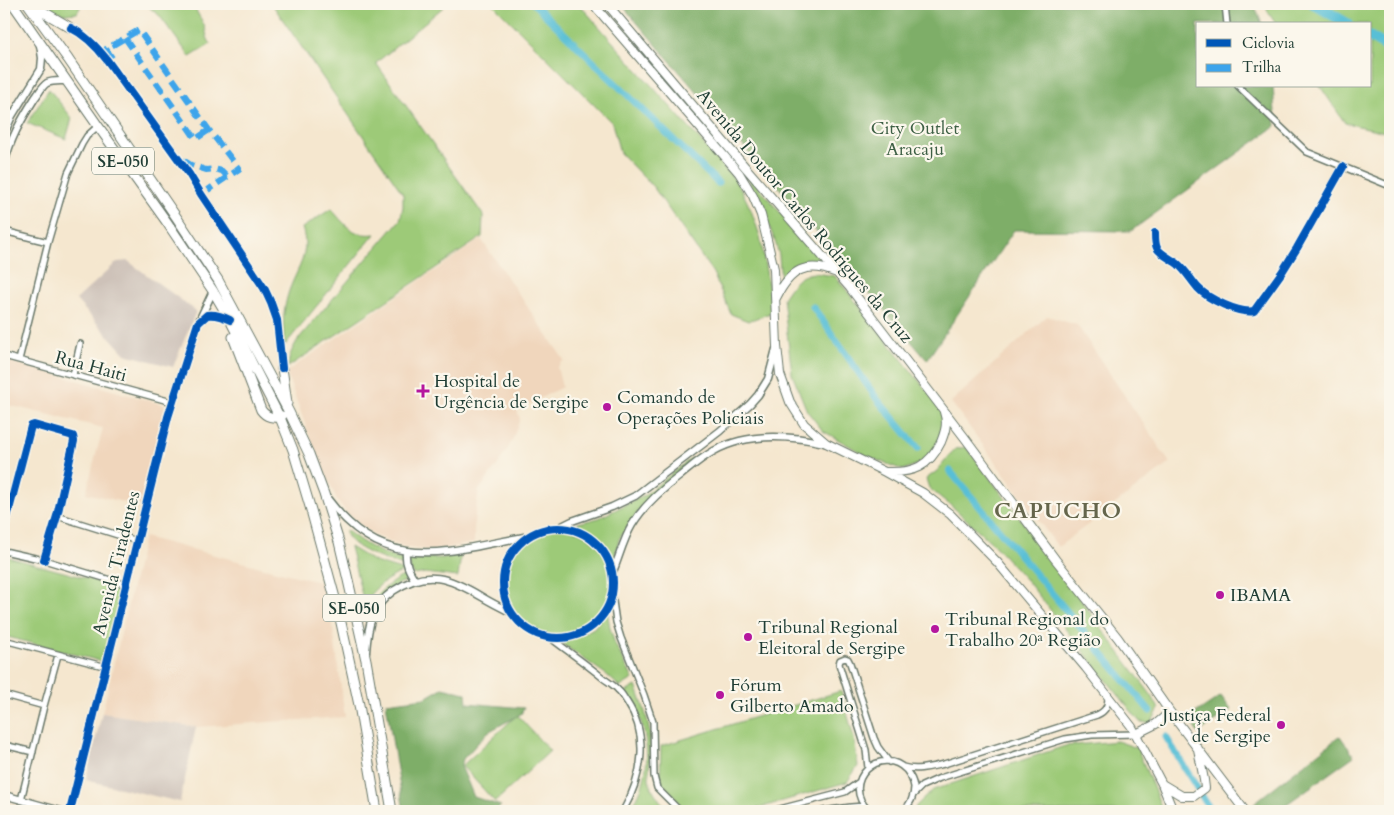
<svg xmlns="http://www.w3.org/2000/svg" width="1394" height="815" viewBox="0 0 1394 815" font-family="Cardo,serif">
<rect width="100%" height="100%" fill="#fbf7ec"/>
<filter id="ink" filterUnits="userSpaceOnUse"><feTurbulence type="fractalNoise" baseFrequency=".02" numOctaves="2"/><feDisplacementMap in="SourceGraphic" scale="10" xChannelSelector="R" yChannelSelector="G"/><feConvolveMatrix kernelMatrix="1 2 1 2 8 2 1 2 1" color-interpolation-filters="sRGB"/></filter>
<filter id="wash" filterUnits="userSpaceOnUse"><feTurbulence type="fractalNoise" baseFrequency=".0096" numOctaves="4" result="noise"/><feDisplacementMap in="SourceGraphic" scale="20" xChannelSelector="R" yChannelSelector="G"/><feGaussianBlur stdDeviation="1.12" result="paint"/><feColorMatrix in="noise" values="0 0 0 0 0 0 0 0 0 0 0 0 0 0 0 0 0 1.4 0 .05"/><feComposite in="paint" operator="in"/></filter>
<g filter="url(#wash)">
<rect width="100%" height="100%" fill="#f5e7cf"/>
<path fill="#f0d6bc" d="M481 239 564 360 557 367 562 387 517 410 520 419 512 441 499 463 479 490 474 521V543L434 550 407 548 377 536 365 528 348 514 337 500 308 432 286 372Z
M1047 316 1077 325 1170 463 1058 547 951 402Z
M4 360 165 405 140 506 86 493 103 428 4 404Z
M144 537 327 584 345 717 196 727 102 713Z"/>
<path fill="#cec2b9" d="M128 261 196 311 173 367 125 354 76 300 117 262Z
M102 713 196 727 180 802 86 780Z"/>
<path fill="#9dca78" stroke="#5e8456" d="M42 4H82L77 13 64 14 43 6Z
M145 4H195C195 12 200 16 203 23 207 30 205 37 211 44L190 57 159 15Z
M272 4H447L376 63 483 215 482 237 288 367C289 354 293 347 300 337L400 220 403 207V194Z
M493 4H579L738 183 751 210 760 236 773 312 748 321 731 314 713 273 654 188 620 153 612 123Z
M1266 4H1390V133L1345 123 1320 86H1370V24H1276L1268 12Z
M49 89 72 118 66 139 27 123Z
M750 177 823 263C800 260 795 264 781 282L779 255 775 241 762 208 750 184Z
M331 209C345 224 352 237 375 234L285 345C282 326 283 309 289 291 297 268 311 254 302 228Z
M814 273 835 276 944 412V438L933 458 903 470 869 457 823 431 807 411 792 374 783 298C792 285 797 275 814 273Z
M966 447 981 466 1152 696 1159 709 1151 723 1140 722 1028 582 992 543 955 509 929 488 926 479 937 471 955 449Z
M691 458 693 460 664 485 640 509 619 539 614 562 599 539 590 533 570 525 599 518 645 495Z
M504 582a54 54 0 1 1 108 0a54 54 0 1 1-108 0Z
M346 530C365 545 379 553 403 560L404 566C390 562 354 550 348 537 346 535 346 532 346 530Z
M350 547 375 562 404 571C388 578 373 588 364 603Z
M461 555 458 577 425 573 415 575 411 571 409 560 410 558H442Z
M4 556 123 588 104 662 4 636Z
M405 575 406 581C388 587 375 601 366 618L365 609C376 595 388 583 405 575Z
M607 610 610 628 615 644 633 679 620 687 607 675 561 643 594 628Z
M636 686C642 702 648 718 650 735 652 750 649 765 649 779 650 789 663 806 670 811H629C632 806 636 800 639 794 651 768 649 730 633 706 631 701 627 697 624 693Z
M841 691 854 738 858 766 847 782 749 811H689L685 810 660 785 661 746Z
M517 715 550 751 495 802 462 766Z
M1117 741 1137 748 1163 811H915L916 806 933 790 1065 746Z"/>
<path fill="#7eae68" stroke="#4e764e" d="M621 4H1254L1262 24H1198V86H1273L1276 126 1131 231 1014 230 927 360Z
M442 688 466 693 467 703 524 708 521 714 488 732 463 759 461 766 474 797 501 806 494 811H404L386 703 425 698Z
M1221 696 1231 710 1198 733 1188 718Z
M1340 736 1354 756 1277 811H1260L1254 803Z"/>
<g fill="none" stroke-linecap="round" stroke-linejoin="round">
<path stroke="#59bfd6" stroke-width="7" d="M534 4 718 183
M813 307 877 399 918 448
M950 471 1150 711
M1166 737 1211 811"/>
<path stroke="#59bfd6" stroke-width="11" d="M1314 4 1348 24
M1370 37 1390 49"/>
</g>
</g>
<g filter="url(#ink)">
<g fill="none" stroke-linecap="round" stroke-linejoin="round">
<defs>
<path id="minor" d="M1225 4 1227 24
M71 28C86 35 97 47 107 60L189 174 201 194 264 288 271 303 277 320 282 368
M1238 86 1307 152 1390 186
M4 112 12 116
M4 231 48 242
M1155 233C1155 238 1155 244 1157 248 1160 254 1173 260 1178 264 1186 271 1191 280 1198 288 1208 299 1239 314 1254 311L1282 272 1297 248 1343 167
M4 356 172 402
M19 360 48 242 68 173 82 144 87 136 98 126
M73 375 80 344
M57 516 137 541
M4 529 31 426 34 425 73 436 74 441 57 516 44 560
M4 551 44 560 127 585
M612 594 616 622 621 638 644 695 653 722 654 776 657 788 680 811
M548 636C566 650 585 663 603 678 608 682 614 685 618 690 622 693 624 698 627 702 650 737 642 777 623 811
M4 640 107 667
M4 695 44 706
M4 745 33 752
M903 767C917 771 930 767 944 764L1097 715C1106 711 1108 706 1108 696
M868 768 866 750 839 664 840 660 845 658 848 659 850 663 874 738 878 747 889 762
M914 794 922 786 940 778 1065 739 1092 735 1136 734
M21 800 44 706 58 655
M772 811 845 792 859 782
M823 811 851 807 864 806
M869 811C838 781 882 744 906 770 910 775 913 780 914 787 914 797 910 805 903 811"/>
<path id="tertiary" d="M4 134 12 116 41 69 42 58 40 45
M4 165C10 139 21 120 35 98 39 93 42 86 47 83 53 80 60 81 67 81
M201 320C209 311 220 315 230 320
M327 498C386 577 447 551 529 536
M558 528 572 521 612 507 635 496 720 431 750 404 758 395 768 379 776 349
M503 583a55 55 0 1 1 110 0a55 55 0 1 1-110 0Z
M406 552C405 563 409 571 415 580
M612 574C619 558 623 540 632 525 644 505 661 490 680 476 691 467 701 458 714 451 748 432 789 435 825 443
M366 652C368 626 371 607 393 591 427 568 450 578 482 597 492 603 502 608 512 613
M4 795 61 811
M70 811 172 402 198 323 213 291"/>
<path id="secondary" d="M593 4 739 173 753 196 761 215 774 269 777 346 780 374 790 402 804 424 826 443 885 472 923 493 950 514 997 562 1086 668 1132 727 1162 784 1173 811
M607 4 746 168 850 288 965 438 1055 559 1118 638 1170 712 1245 811
M776 298C790 270 806 260 837 273
M887 472C913 473 929 467 941 442 945 432 948 423 944 412
M1136 734 1156 724 1170 712
M1162 784 1182 796H1194L1205 788 1204 780 1198 749"/>
<path id="primary" d="M13 4 98 126 166 221 213 291 230 320 281 420 293 450 311 510 338 609 359 705 377 811
M28 4 68 59 177 218 218 280 289 412 309 454 324 494 339 542 348 580 366 660 392 811
M30 4 71 28
M233 337 261 410C266 417 274 419 282 416
M282 368 287 403"/>
</defs>
<use href="#minor" stroke="#6a786a" stroke-width="8"/>
<use href="#tertiary" stroke="#6a786a" stroke-width="9"/>
<use href="#secondary" stroke="#6a786a" stroke-width="10"/>
<use href="#primary" stroke="#6a786a" stroke-width="11"/>
<use href="#minor" stroke="#fff" stroke-width="5"/>
<use href="#tertiary" stroke="#fff" stroke-width="6"/>
<use href="#secondary" stroke="#fff" stroke-width="8"/>
<use href="#primary" stroke="#fff" stroke-width="9"/>
<path stroke="#3da4eb" stroke-width="6" stroke-dasharray="12 6" stroke-linecap="butt" d="M125 38 196 139 209 130
M112 58 106 49 139 30 209 130 239 169 208 190
M183 160 191 165 206 170 214 169 222 171 228 177"/>
<defs>
<path id="cycleway" d="M71 28C86 35 97 47 107 60L189 174 201 194 264 288 271 303 277 320 282 368
M1155 233C1155 238 1155 244 1157 248 1160 254 1173 260 1178 264 1186 271 1191 280 1198 288 1208 299 1239 314 1254 311L1282 272 1297 248 1343 167
M503 583a55 55 0 1 1 110 0a55 55 0 1 1-110 0Z
M4 529 31 426 34 425 73 436 74 441 57 516 44 560
M70 811 168 417 198 323 207 315C216 314 222 316 230 320"/>
</defs>
<use href="#cycleway" stroke="#fbf7ec" stroke-width="11"/>
<use href="#cycleway" stroke="#0057b8" stroke-width="8"/>
</g>
</g>
<g fill="#b5179e" stroke="#fbf7ec" stroke-width="2">
<path d="M420.5 383.5h5v5h5v5h-5v5h-5v-5h-5v-5h5z"/>
<circle cx="607" cy="407" r="5"/>
<circle cx="1220" cy="595" r="5"/>
<circle cx="935" cy="629" r="5"/>
<circle cx="748" cy="637" r="5"/>
<circle cx="720" cy="695" r="5"/>
<circle cx="1281" cy="725" r="5"/>
</g>
<g text-anchor="middle" stroke-width="4.5" stroke-linejoin="round" paint-order="stroke">
<g fill="#fbf7ec" stroke="#61756b" stroke-width="1">
<rect x="92" y="147.5" width="62" height="27" rx="4"/>
<rect x="323" y="594.5" width="62" height="27" rx="4"/>
</g>
<g font-size="16" font-weight="bold" fill="#1f3d34">
<text x="123" y="167">SE-050</text>
<text x="354" y="614">SE-050</text>
</g>
<g font-size="18" fill="#3e6045" stroke="#fbf7ec">
<text x="915" y="134">City Outlet<tspan x="915" dy="21">Aracaju</tspan></text>
</g>
<g font-size="18" fill="#1f3d34" stroke="#fbf7ec">
<text transform="translate(805 216) rotate(50)" y="6">Avenida Doutor Carlos Rodrigues da Cruz</text>
<text transform="translate(91 366) rotate(15)" y="6">Rua Haiti</text>
<text transform="translate(116 563) rotate(-76)" y="6">Avenida Tiradentes</text>
</g>
<g font-size="18" fill="#1f3d34" stroke="#fbf7ec" text-anchor="start">
<text x="434" y="387">Hospital de<tspan x="434" dy="21">Urgência de Sergipe</tspan></text>
<text x="617" y="403">Comando de<tspan x="617" dy="21">Operações Policiais</tspan></text>
<text x="1230" y="601">IBAMA</text>
<text x="945" y="625">Tribunal Regional do<tspan x="945" dy="21">Trabalho 20ª Região</tspan></text>
<text x="758" y="633">Tribunal Regional<tspan x="758" dy="21">Eleitoral de Sergipe</tspan></text>
<text x="730" y="691">Fórum<tspan x="730" dy="21">Gilberto Amado</tspan></text>
<text x="1271" y="721" text-anchor="end">Justiça Federal<tspan x="1271" dy="21">de Sergipe</tspan></text>
</g>
<g font-size="22" font-weight="bold" letter-spacing="1" fill="#65664c" stroke="#fbf7ec">
<text x="1058" y="518">CAPUCHO</text>
</g>
</g>
<rect width="1394" height="815" fill="none" stroke="#fbf7ec" stroke-width="20"/>
<rect x="1196" y="22" width="175" height="65" fill="#fbf7ec" stroke="#a3ada2"/>
<rect x="1206" y="39" width="25" height="8" fill="#0057b8" stroke="#a3ada2"/>
<text x="1242" y="48" font-size="15" fill="#1f3d34">Ciclovia</text>
<rect x="1206" y="64" width="25" height="8" fill="#3da4eb" stroke="#a3ada2"/>
<text x="1242" y="72" font-size="15" fill="#1f3d34">Trilha</text>
</svg>
